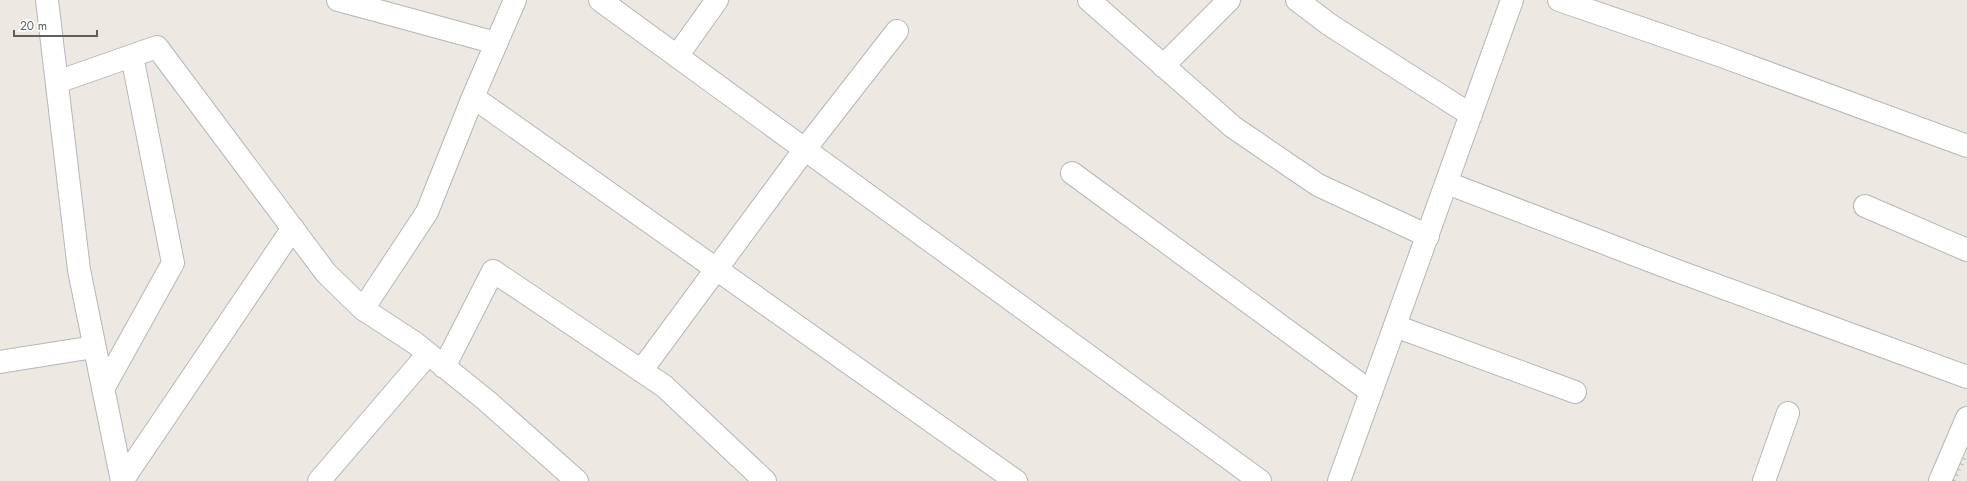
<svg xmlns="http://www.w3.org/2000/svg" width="1967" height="481" viewBox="0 0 1967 481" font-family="Jost,sans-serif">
<rect width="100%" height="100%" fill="#ede9e2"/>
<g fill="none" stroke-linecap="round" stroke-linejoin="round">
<defs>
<path id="minor" d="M47 0 79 270 122 481
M338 0 496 43
M600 0 1260 481
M1089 0 1233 127 1318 185 1428 236
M1297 0 1330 25 1471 115
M1559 0 1719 55 1967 146
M677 56 717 0
M1163 66 1229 0
M57 82 157 47 326 273 363 309 415 343 487 401 577 481
M473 97 1016 481
M1072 173 1371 392
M1447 183 1680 272 1967 377
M1865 206 1967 250
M363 309 427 212 473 97 515 0
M1395 326 1575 392
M0 362 94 347
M444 367 493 271 664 386 765 481
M641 371 805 149 897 31
M103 389 173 263 132 56
M122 481 293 228
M319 481 428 354
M1764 481 1788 413
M1940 481 1967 418"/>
<path id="tertiary" d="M1339 481 1512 0"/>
</defs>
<use href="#minor" stroke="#b3b7ba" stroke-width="24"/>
<use href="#tertiary" stroke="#b3b7ba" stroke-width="24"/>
<use href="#minor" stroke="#fff" stroke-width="22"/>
<use href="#tertiary" stroke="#fff" stroke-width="22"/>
<path stroke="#b1b2b3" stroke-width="3" stroke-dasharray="1 5" stroke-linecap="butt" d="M1954 481 1967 454"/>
</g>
<path d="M14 30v6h83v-6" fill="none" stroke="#5b6063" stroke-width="2"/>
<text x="20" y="30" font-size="12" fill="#5b6063" stroke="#ffffff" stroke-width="3" paint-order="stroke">20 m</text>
</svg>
